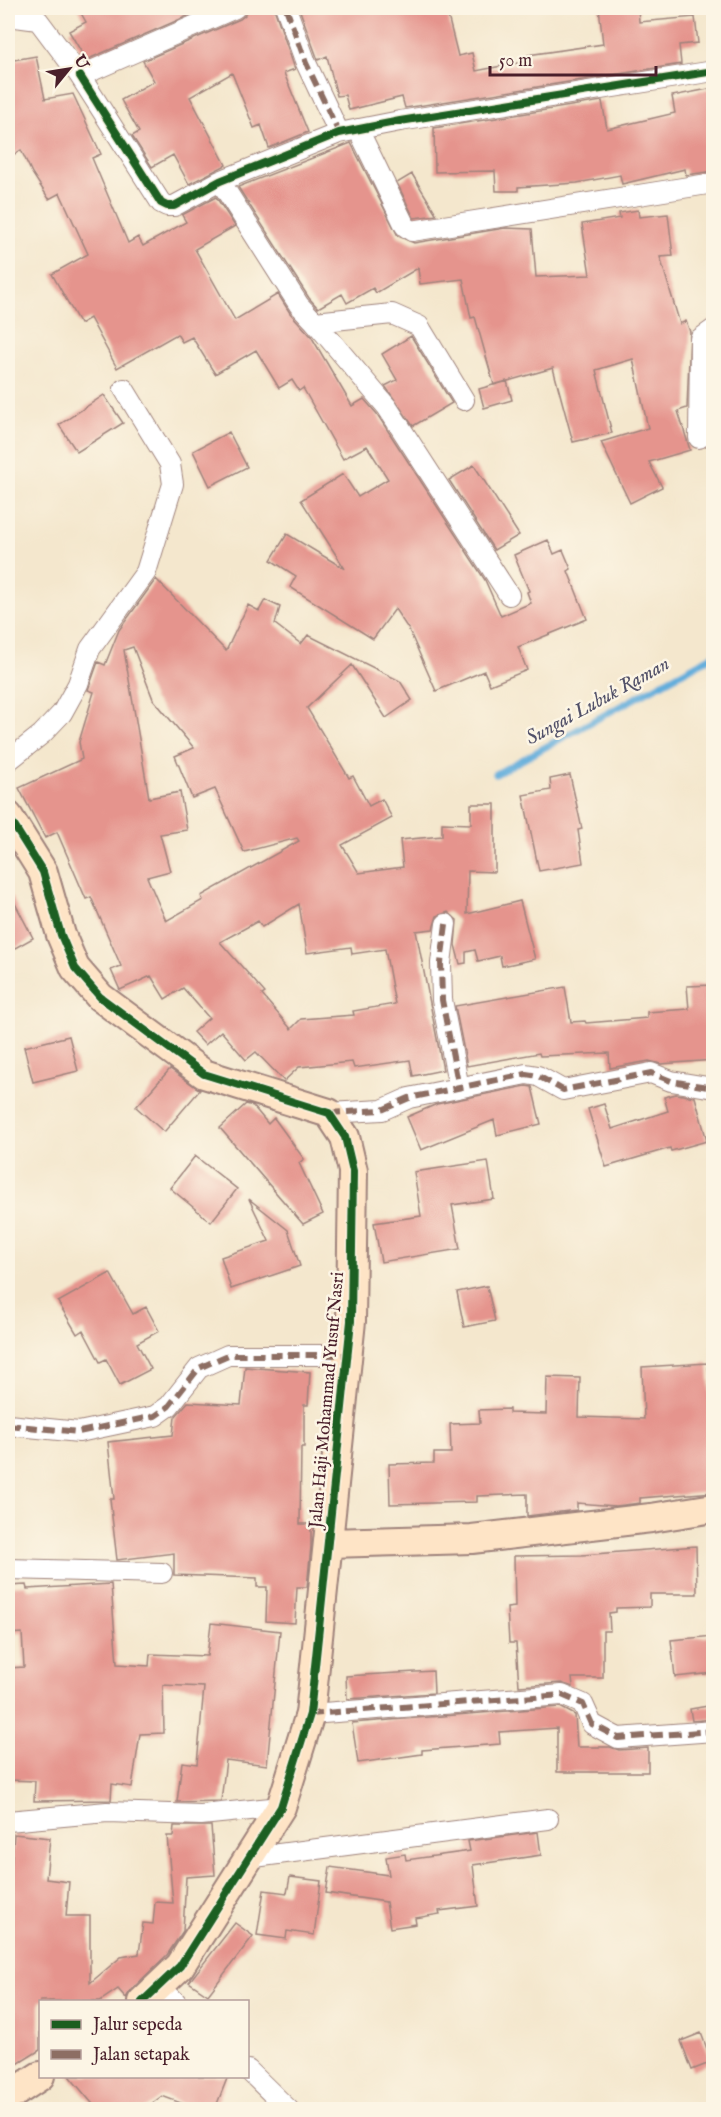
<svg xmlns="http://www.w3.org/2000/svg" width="721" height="2117" viewBox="0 0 721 2117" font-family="'IM FELL English',serif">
<rect width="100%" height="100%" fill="#fcf5e5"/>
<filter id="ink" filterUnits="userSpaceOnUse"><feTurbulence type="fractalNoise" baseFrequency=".0167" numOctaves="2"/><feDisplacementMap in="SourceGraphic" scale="12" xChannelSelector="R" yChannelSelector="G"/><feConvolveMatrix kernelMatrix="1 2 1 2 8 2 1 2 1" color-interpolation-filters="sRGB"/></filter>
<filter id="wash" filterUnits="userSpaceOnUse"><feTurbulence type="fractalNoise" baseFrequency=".008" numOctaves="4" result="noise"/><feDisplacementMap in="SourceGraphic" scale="24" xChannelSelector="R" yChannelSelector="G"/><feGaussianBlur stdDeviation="1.35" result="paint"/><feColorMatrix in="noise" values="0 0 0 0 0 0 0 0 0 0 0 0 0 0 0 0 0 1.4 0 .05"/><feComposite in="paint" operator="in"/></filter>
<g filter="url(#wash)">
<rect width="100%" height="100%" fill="#f4e7cd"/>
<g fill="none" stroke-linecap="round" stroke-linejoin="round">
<path stroke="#62addb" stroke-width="7" d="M496 774 714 655"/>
</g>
<g id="blocks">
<path fill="#e5948d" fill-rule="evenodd" d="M78 8H206L86 60 69 31 86 22Z
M247 8H274L295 69 284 73 308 132 269 148 261 125 254 128 232 73 190 97 226 165 189 184 173 155 152 167 132 136 139 132 121 100 154 81 143 61 240 19 245 15Z
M299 8H446L458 56 472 53 476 71 528 61V55L603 44 599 8H638L639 22 695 17 698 43 679 45 681 64 405 108 402 97 349 110 345 95 337 96 327 56 318 60Z
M36 56 45 99 73 94 101 154 92 158 128 243 138 237 143 246 186 222 182 215 216 197 235 226 195 249 235 320 278 294 290 313 311 336 352 406 364 399 377 414 485 580 501 616 531 603 527 592 529 591 514 555 548 540 554 554 563 550 571 569 568 571 587 619 518 647 527 670 490 685 484 671 436 691 409 630 395 609 373 639 290 587 296 576 271 560 287 534 345 569 301 500 343 474 358 497 388 479 367 446 343 459 303 388 299 391 292 380 279 388 256 350 215 374 192 337 182 342 177 334 117 368 90 318 80 324 52 274 88 254 60 193 49 199 32 173 21 150 8 158V61Z
M714 88V171L686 175 685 169 622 184 620 175 577 183 518 187V191H496L495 171 435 172 434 128 602 101 607 129 675 113 672 96Z
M351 143 398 236 414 243 505 228 532 229 536 277 590 275 582 224 620 218 619 213 638 210 639 217 668 214 673 256 660 257 680 324 686 321 690 332 687 408 678 411 690 450 649 462 662 487 630 503 601 442 648 428 633 359 596 370 612 433 573 442 553 368 494 385 475 317 471 318 463 279 420 284 418 268 376 293 373 288 347 303 342 294 318 308 309 298 238 187Z
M412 174 437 215 414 218 397 183Z
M411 336 452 403 413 426 385 386 397 380 382 354Z
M507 381 512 400 484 408 479 389Z
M104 395 123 423 77 452 59 425Z
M229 432 247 467 210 486 193 451Z
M474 465 519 535 494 550 449 480Z
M156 579 226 651 248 605 259 611 265 600 280 607 275 624 301 644 308 635 400 681 412 700 386 718 352 665 307 708 349 778 353 776 369 806 382 799 392 818 342 845 359 873 403 867 400 840 442 836V823L471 824V804H495V872L468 871 467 914 520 901 535 959 502 966 500 956 478 961 475 950 466 952V963L460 964 455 945 457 920 448 912 437 916 433 929 416 931 443 1070 413 1076 410 1060 354 1068 352 1062 299 1067 284 1081 256 1052 246 1060 221 1031 205 1045 193 1032 209 1018 183 988 165 999 151 976 120 990 111 970 121 966 91 897 86 899 57 832 45 838 19 788 82 759 79 742 94 692 88 690 98 662 105 665 119 630ZM133 647 153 699 194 748 175 756 192 798 215 789 244 852 297 838 299 841 201 896 203 900 166 921 147 877 170 871 160 834 187 830 180 792 149 798 124 650ZM299 904 307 953 351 947 352 954 385 949 395 1004 353 1011 354 1015 301 1019 291 1029 262 995 265 993 220 942 258 921 262 927Z
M570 775 582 829 578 830 583 863 539 871 523 795 551 790 550 779Z
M8 890 33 938 8 952Z
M714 985V1060L661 1064 649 1061 610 1068 609 1053 540 1056 539 1053 467 1066 455 1006 565 987 571 1022 585 1021 586 1023 647 1018V1012L689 1009 687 986Z
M69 1036 78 1071 33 1082 24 1047Z
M170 1069 200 1090 164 1132 136 1107Z
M526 1086 532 1087 541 1124 497 1135 494 1120 421 1150 407 1117 437 1104Z
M676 1094 695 1097 707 1141 671 1151 670 1148 606 1167 588 1109 604 1104 612 1129 668 1111 664 1097Z
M246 1104 253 1106 268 1124 274 1118 304 1159 299 1163 323 1214 303 1224 220 1128Z
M195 1156 237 1189 211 1222 170 1188Z
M488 1161 494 1199 452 1205 460 1249 381 1262 374 1223 421 1216 414 1172Z
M249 1199 288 1230 300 1266 231 1289 221 1257 269 1241Z
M110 1273 133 1314 146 1307 159 1331 137 1343 151 1369 120 1385 106 1359 100 1362 83 1330 77 1334 58 1302Z
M487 1286 495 1321 464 1327 457 1292Z
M708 1363 710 1393H714V1492L640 1498V1503L616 1506 577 1503V1510L527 1516V1494L477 1496V1502L390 1504 389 1464 434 1463V1453H451L450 1424 480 1423 479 1410 509 1409V1413L546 1414 547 1377 580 1378 579 1417 644 1419 642 1367Z
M245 1367 310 1372 308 1405H304V1447H301L300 1524H311V1546L307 1587H297L295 1623 266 1621 267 1587H257V1578L174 1575V1553L117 1560 110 1499H114L108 1442 173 1435 175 1417 188 1402 241 1405Z
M696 1546 697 1594H650V1607L616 1608V1612L609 1613 610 1631H603V1678H572L573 1687 561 1683 519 1686 516 1643H509L507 1608 515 1607 514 1556 582 1555Z
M111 1584 117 1664 149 1666 150 1654 207 1656 211 1623 280 1631 267 1765 226 1760 221 1801 177 1802 182 1762 197 1764 204 1687 163 1685 164 1733 140 1734 132 1787 112 1784 111 1800 34 1801 35 1781 8 1780V1668L24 1667 22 1633 8 1634V1586L26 1585 27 1589Z
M714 1636V1673L675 1677 671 1640Z
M433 1671 434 1693 347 1699 346 1676Z
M714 1705V1719L692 1721 690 1709Z
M560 1707 575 1715 577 1747H610L619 1750 648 1748V1772H557V1728L499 1732 500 1744 422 1750V1754L358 1763 352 1723Z
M174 1826H211L215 1875 186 1877 183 1931 167 1955 131 1990 126 1998 118 1989 100 2001H40V2050L8 2070V1903L14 1834 50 1838 46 1879 69 1882 66 1916H90V1983L121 1957 139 1954 143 1923 153 1924 155 1902 173 1903 167 1836H173Z
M538 1832 541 1855 473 1865 478 1906 439 1911 440 1914 415 1918 416 1924 390 1928 386 1902 326 1893 330 1867 389 1875 386 1857 405 1854 406 1860 470 1851 468 1841Z
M290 1877 321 1881 314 1935 287 1931 286 1939 257 1935 264 1890 287 1893Z
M235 1923 253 1936 208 1995 189 1982Z
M701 2033 712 2062 692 2070 681 2041Z
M69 2076H228L215 2109H197L162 2096 144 2109H97Z"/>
</g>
</g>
<g filter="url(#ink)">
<use href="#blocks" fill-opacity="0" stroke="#9f837c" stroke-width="1.5"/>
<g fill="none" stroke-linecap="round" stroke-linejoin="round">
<defs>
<path id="street" d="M286 8 306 63 339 133
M8 16 38 20 80 76 235 8
M80 76 161 203 167 206H174L220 181 339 133 400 121 714 71
M358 129 405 226 412 231 714 183
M220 181 299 305 315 322 392 314 419 326 464 400
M315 322 387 407 509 595
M699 438 700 339 714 329
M8 761 42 734 62 713 78 684 90 649 146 572 173 484 170 464 124 389
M446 924 441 963 442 1000 459 1088
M329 1113 382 1110 409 1098 526 1074 538 1076 563 1090 651 1073 671 1081 714 1088
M8 1425 79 1432 155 1416 169 1406 199 1368 228 1355H348
M8 1569 162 1573
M310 1714 562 1695 583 1704 592 1724 618 1738 714 1731
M8 1821 107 1812 201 1815 281 1807
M247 1858 548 1819
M160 1987 176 2002
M248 2070 289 2110"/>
<path id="secondary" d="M8 816 43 872 61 935 75 968 100 997 204 1074 329 1113 345 1137 353 1171 351 1321 310 1714 281 1807 180 1966 142 2002
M329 1543 472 1539 651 1518 714 1508
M8 2097 40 2076"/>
</defs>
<use href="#street" stroke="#9f837c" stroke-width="22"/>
<use href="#secondary" stroke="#9f837c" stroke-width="32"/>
<use href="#street" stroke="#fff" stroke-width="20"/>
<use href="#secondary" stroke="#fee4c6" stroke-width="28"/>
<path stroke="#8d6e63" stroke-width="6" stroke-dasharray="12 6" stroke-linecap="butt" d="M286 8 306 63 339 133
M446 924 441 963 442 1000 459 1088
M329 1113 382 1110 409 1098 526 1074 538 1076 563 1090 651 1073 671 1081 714 1088
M8 1425 79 1432 155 1416 169 1406 199 1368 228 1355H348
M310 1714 562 1695 583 1704 592 1724 618 1738 714 1731"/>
<defs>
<path id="cycleway" d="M80 76 161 203 167 206H174L220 181 339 133 400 121 714 71
M8 816 43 872 61 935 75 968 100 997 204 1074 329 1113 345 1137 353 1171 351 1321 310 1714 281 1807 180 1966 142 2002"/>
</defs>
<use href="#cycleway" stroke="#fcf5e5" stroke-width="11"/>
<use href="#cycleway" stroke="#1b5e20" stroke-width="8"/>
</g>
</g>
<g text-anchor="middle" stroke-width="5" stroke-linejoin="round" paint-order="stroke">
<g font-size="18" fill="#4a1f2b" stroke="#fcf5e5">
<text transform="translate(326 1400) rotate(-85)" y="6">Jalan Haji Mohammad Yusuf Nasri</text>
</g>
<g font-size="20" font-style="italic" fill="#525169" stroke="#fcf5e5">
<text transform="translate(597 700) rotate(-29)" y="7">Sungai Lubuk Raman</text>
</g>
</g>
<rect width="721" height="2117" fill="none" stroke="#fcf5e5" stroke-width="30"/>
<rect x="39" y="2000" width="210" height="78" fill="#fcf5e5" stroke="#b59f9b" stroke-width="1.5"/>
<rect x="51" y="2020" width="30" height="9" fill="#1b5e20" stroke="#b59f9b" stroke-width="1.5"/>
<text x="93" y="2030" font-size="18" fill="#4a1f2b">Jalur sepeda</text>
<rect x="51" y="2050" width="30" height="9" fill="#8d6e63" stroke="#b59f9b" stroke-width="1.5"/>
<text x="93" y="2060" font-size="18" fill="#4a1f2b">Jalan setapak</text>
<g transform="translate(69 69) rotate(60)" stroke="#fcf5e5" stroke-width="4.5" paint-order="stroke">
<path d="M0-4.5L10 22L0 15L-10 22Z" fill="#4a1f2b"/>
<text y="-9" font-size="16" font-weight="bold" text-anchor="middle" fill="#4a1f2b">U</text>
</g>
<path d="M490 66v9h166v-9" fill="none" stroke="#4a1f2b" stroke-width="3"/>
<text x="499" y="66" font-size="18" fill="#4a1f2b" stroke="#fcf5e5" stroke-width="4.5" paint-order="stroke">50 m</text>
</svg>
